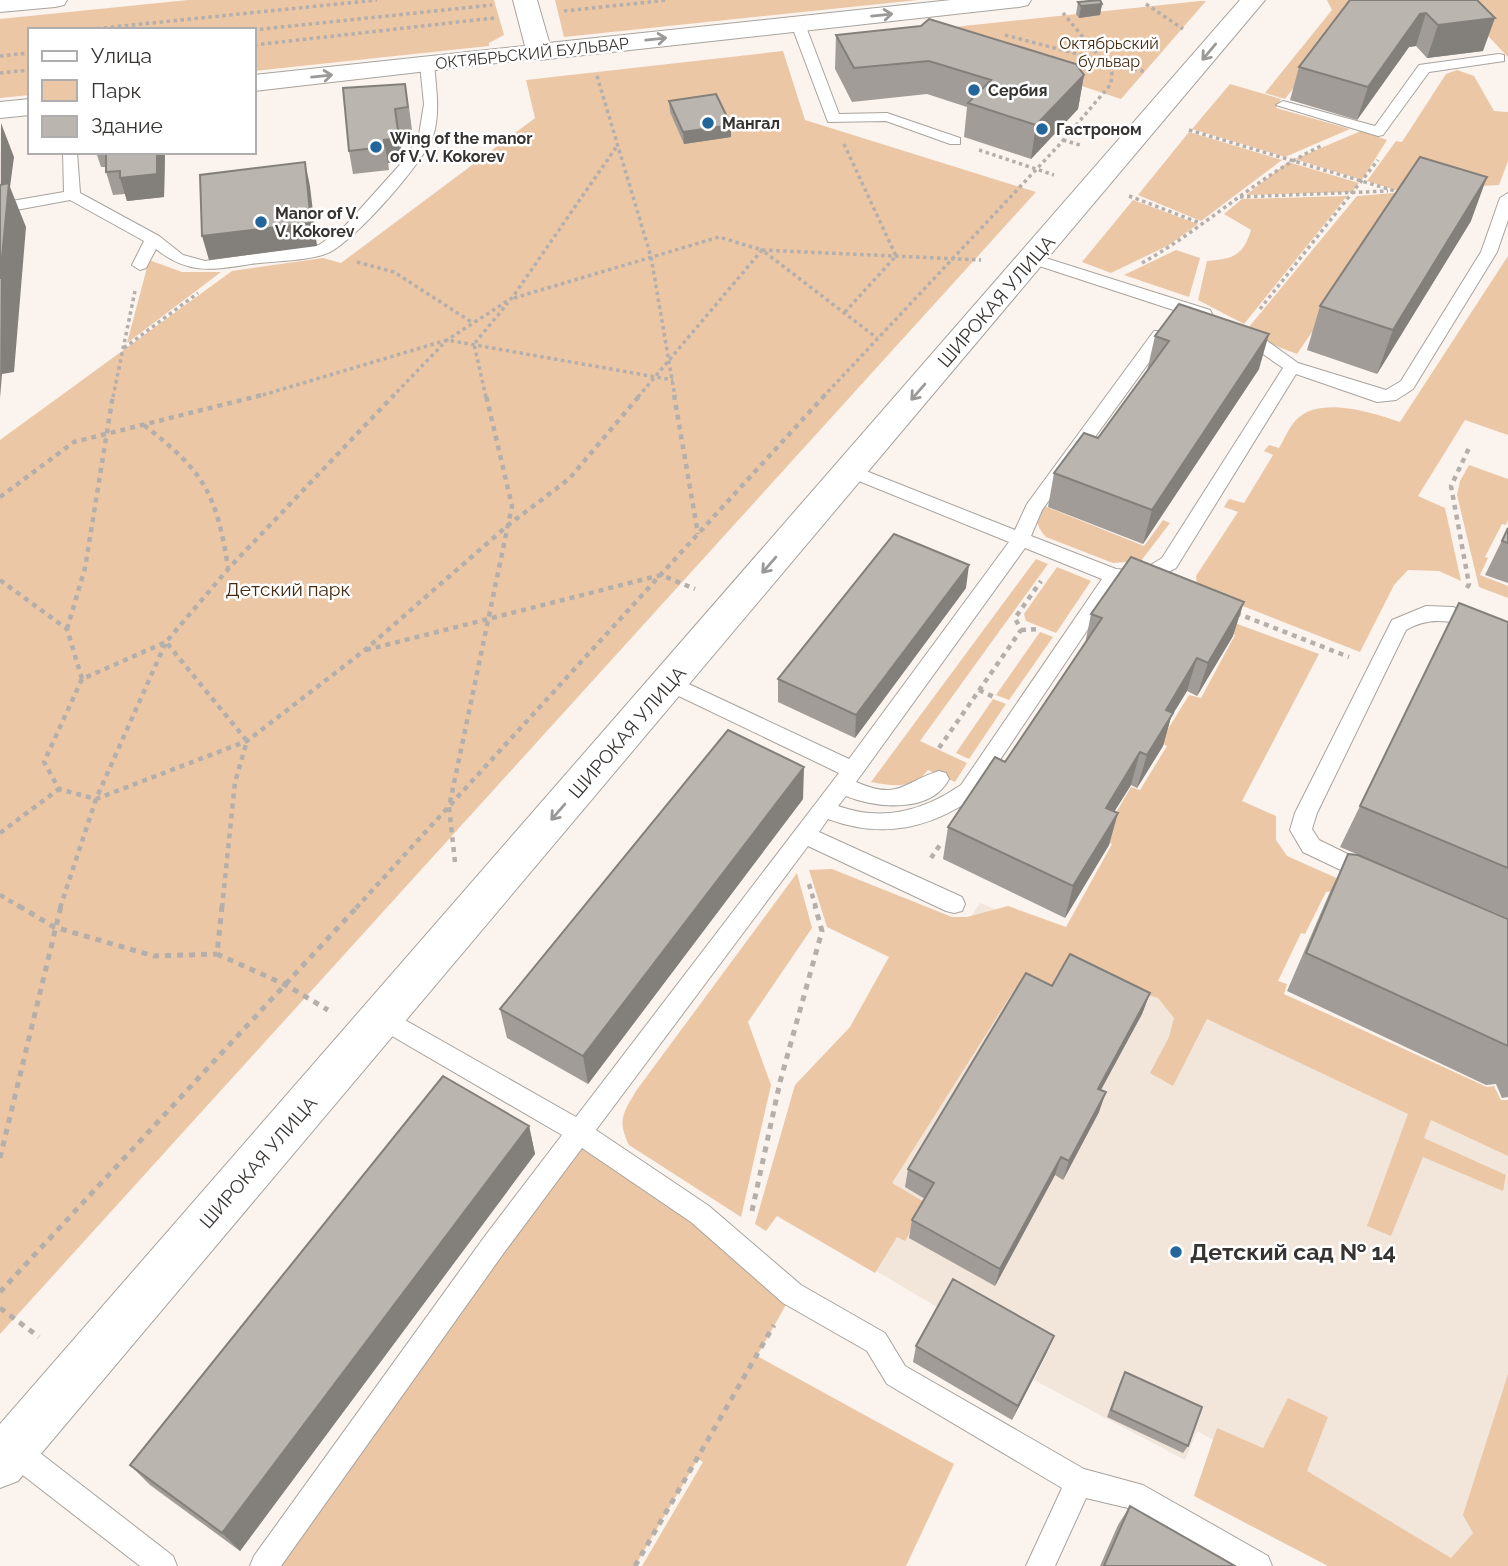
<svg xmlns="http://www.w3.org/2000/svg" width="1508" height="1566" viewBox="0 0 1508 1566" font-family="Raleway,sans-serif">
<rect width="100%" height="100%" fill="#faf3ee"/>
<path fill="#f2e6db" d="M980 903 1123 961 1508 1130V1566H1444L1197 1431 1185 1460 1034 1380 1049 1349 951 1294 940 1309 774 1210Z"/>
<path fill="#ebc7a6" d="M188 0H494L504 35 489 43V46L254 71V30H30V95L0 98V19Z
M555 0H918L564 37Z
M1327 0H1432L1350 14 1285 99 1265 93 1332 10Z
M1454 0H1508V57Z
M1200 1H1206L1121 99 916 31Z
M783 51 805 120 1036 192 0 1334V440L232 271 323 258 341 263 535 118 526 80Z
M1457 70 1474 76 1494 111 1508 112V161L1499 185 1395 190 1367 181 1396 141 1402 142 1446 74Z
M1230 84 1281 99 1276 108 1350 129 1285 157 1192 129Z
M1361 131 1387 140 1362 180 1295 159Z
M1189 132 1282 160 1201 221 1138 195Z
M1288 162 1359 183 1352 192 1246 195Z
M1394 193 1476 218 1404 198 1297 354 1268 343 1249 327 1357 196Z
M1347 196 1244 324 1198 300 1207 261C1233 259 1243 256 1251 230L1224 214 1242 199Z
M1133 200 1198 224 1169 245 1111 273 1082 262Z
M1176 250 1200 258 1189 297 1124 275Z
M1508 256V435L1465 420 1418 496 1445 508 1461 581 1439 571 1408 570 1394 585 1360 652 1197 588 1196 576 1238 512 1224 507 1229 499 1244 503 1273 455 1264 451 1269 445 1279 448C1284 440 1289 427 1296 420 1320 395 1373 413 1400 422Z
M149 260 182 272H221L127 343Z
M1469 465 1508 479V520L1506 525 1502 524 1485 557 1488 558 1480 575 1508 586V598L1479 587 1457 495 1460 481Z
M1042 505 1144 546 1163 520 1170 523 1141 561 1113 563 1046 537C1035 525 1036 519 1042 505Z
M1036 559 1048 564 920 741 967 763 955 782 928 770C913 790 893 786 871 782Z
M1057 567 1091 581 1056 633 1026 621 1024 614Z
M1137 587 1319 654 1242 801 1276 816V840L1287 856 1478 941 1333 891 1326 892 1305 934 1301 933 1278 981 1287 984 1284 994 1487 1087 1494 1086 1501 1100H1508V1156L1431 1120 1424 1138 1506 1175 1503 1191 1423 1157 1391 1236 1367 1226 1408 1114 1207 1019 1173 1086 1150 1073 1169 1037 1174 1018 1158 998 1062 969 1043 999 1016 987 892 1183 926 1203 905 1241 897 1237 875 1273 777 1216 766 1231 755 1224 795 1085 850 1027 889 957 827 927 809 870 832 869 952 917H967L1008 906 1066 927 1112 844 1100 840 1131 787 1140 790 1167 746 1160 742 1189 695 1201 698 1235 635Z
M1040 632 1053 637 1009 700 996 695Z
M993 699 1006 704 969 759 956 753Z
M797 873 812 928 748 1022 771 1085 741 1217 629 1145C617 1121 623 1113 636 1091Z
M579 1132 792 1294 757 1356 954 1464 906 1566H642L703 1462 698 1459 635 1566H264Z
M1508 1374V1566H1328L1194 1496 1217 1428 1263 1448 1288 1398 1328 1417 1307 1471 1451 1558 1473 1533 1463 1515Z"/>
<g fill="none" stroke-linecap="round" stroke-linejoin="round">
<defs>
<path id="lane" d="M798 20 805 24 839 114 887 113 960 138V144H950L886 121 828 122 791 24Z
M1499 54 1504 55V61L1429 72 1383 135 1378 136 1276 105 1283 101 1375 126 1419 65Z
M427 60 434 64C436 87 440 110 434 133 427 160 355 240 330 252 312 261 272 261 251 264 212 270 188 275 156 249L146 268 140 270 132 265 144 241 70 200 0 213V203L64 192 63 152H77L80 193 159 236 183 255 205 261 319 245 344 227 405 159 419 135 424 104 420 64Z
M1508 193V220L1497 252 1413 389 1396 400 1377 402 1296 374 1176 568 1144 585 1119 583 975 797C929 829 882 839 828 819L819 832 962 897 965 904 962 911 954 913 946 911 808 846 596 1130 709 1206 801 1285 885 1333 905 1366 1084 1469 1143 1485 1268 1556 1272 1566H1230L1128 1508 1086 1498 1055 1566H1026L1062 1488 887 1384 867 1351 783 1303 691 1222 582 1148 503 1254 281 1566H250L254 1556 485 1236 562 1135 373 1025 369 1018 373 1011 381 1008 389 1011 576 1117 839 773 662 688 659 683 662 678H676L849 759 1009 542 844 475 841 471 844 467H856L1015 530 1027 504 1154 331H1166V339L1042 510 1031 536 1116 569 1141 571 1162 558 1283 368 1237 336V328H1249L1298 363 1386 390 1401 381 1481 252 1500 198ZM1025 548 1102 579 961 785C923 811 883 822 838 806L846 796C876 808 931 814 949 779L946 773 939 771C903 782 899 801 856 782Z
M1033 254 1210 310 1212 314 1204 319 1198 318 1027 262V256Z
M1426 606 1453 607 1508 626V641C1473 630 1442 609 1406 630L1317 813 1312 829 1319 840 1376 868 1379 874 1376 880 1368 883 1303 852 1290 830 1295 813 1392 620Z
M12 1435 22 1439 173 1556 177 1566H140L2 1459V1439Z"/>
<path id="street" d="M951 0H1031L1028 5 1019 7 539 60 530 57 526 52 530 47 539 44Z
M1240 0H1265L18 1481 0 1488V1424Z"/>
<path id="secondary" d="M0 0H67L64 5 55 7 0 12Z
M513 0H537L552 52 548 57 254 91V75L525 46Z
M30 99V115L0 118V102Z"/>
</defs>
<use href="#lane" stroke="#a8a39e" stroke-width="2"/>
<use href="#street" stroke="#a8a39e" stroke-width="2"/>
<use href="#secondary" stroke="#a8a39e" stroke-width="2"/>
<path stroke="#b5afab" stroke-width="3.5" stroke-dasharray="3.5 3.5" stroke-linecap="butt" d="M1146 4 1183 29
M564 11 668 0
M83 30 377 0
M253 30 492 5
M1005 35 1146 72
M254 45 494 18
M0 56 30 53
M0 73 30 70
M597 76 651 257 675 397
M1189 130 1402 193
M1063 140 1080 145
M844 144 896 256 845 312
M979 150 1054 175
M1129 196 1203 224
M1240 197 1388 191
M357 262 394 272 473 323
M1142 263C1205 228 1256 177 1321 146
M514 298 719 237 762 250 981 260
M1260 309 1378 160
M124 348 198 293
M113 397 135 291
M256 397 447 340 673 380
M392 397 447 340 512 298 617 146
M486 397 474 344 508 303
M638 397 762 250 877 338
M823 397 1061 143 1111 84 1112 72 1063 13"/>
<path stroke="#b5afab" stroke-width="4.5" stroke-dasharray="5 5" stroke-linecap="butt" d="M674 395 698 534
M144 425C204 472 216 492 228 567
M0 497 74 442 262 395
M0 580 67 629 82 679 166 642
M1467 588 1469 584 1451 486 1470 446
M1236 613 1349 657
M67 629 85 568 113 395
M1021 630 1039 629
M366 650 661 575 695 589
M82 679 44 762 59 789 96 799 247 741 365 650 507 526 569 479 640 395
M979 690 994 697
M939 748 1021 630 1015 618 1041 581
M0 833 59 789
M931 858 942 842
M455 862 449 807 512 506 486 395
M809 884 816 908
M0 895 22 908
M60 908 96 799 166 642
M222 908 235 782 247 741 166 642 229 568 394 395
M356 908 825 395"/>
<path stroke="#b5afab" stroke-width="5" stroke-dasharray="6 6" stroke-linecap="butt" d="M19 906 54 927 154 956 217 954
M222 906 217 954 286 985 328 1010
M0 1158 61 906
M752 1211 780 1082 822 931 815 906
M0 1292 358 906
M0 1308 39 1337
M635 1566 774 1325"/>
<use href="#lane" fill="#fff" fill-rule="evenodd"/>
<use href="#street" fill="#fff" fill-rule="evenodd"/>
<use href="#secondary" fill="#fff" fill-rule="evenodd"/>
</g>
<path fill="#a19c97" d="M1350 0H1477L1483 51 1427 58 1416 46 1409 47 1357 120 1290 100 1299 67Z
M1078 2 1102 4 1100 15 1079 18 1076 14Z
M836 35 1084 75 1078 109 1031 159 964 137 967 107 927 94 852 102 835 69Z
M343 88 409 107 412 130 399 132 403 162 388 163 389 170 353 174 349 151Z
M669 101 731 137 684 144 670 112Z
M96 152H165L164 197 127 201 125 194 113 195 106 172V167H101Z
M1471 221 1377 374 1307 350 1320 306Z
M1155 336 1259 369 1143 544 1048 507 1054 473 1098 438 1147 371Z
M1508 528V583L1485 575Z
M966 588 855 738 778 702V679Z
M1091 614 1233 636 1197 696 1187 691 1171 717 1163 746 1137 788 1131 785 1114 812 1109 845 1065 918 943 859 948 827 1005 762 1085 644Z
M1508 622V918L1340 847 1360 806Z
M803 799 588 1084 507 1038 500 1009Z
M1348 854 1508 919V1097L1502 1098 1496 1084 1486 1085 1287 991 1329 894Z
M1052 986 1150 993 1142 1014 1101 1090 1099 1112 1063 1180 1055 1175 995 1286 909 1238 912 1220 925 1199 905 1187 908 1169Z
M529 1126 535 1154 240 1551 150 1485 130 1465Z
M916 1346 1047 1352 1012 1420 913 1362Z
M1125 1372 1188 1446 1183 1453 1107 1417 1121 1380Z
M1130 1506 1235 1566H1100L1118 1525Z"/>
<path fill="#837f7b" d="M1102 4 1100 15 1079 18 1081 6Z
M1426 13 1416 46 1409 47 1357 120 1368 87 1420 14Z
M1495 18 1483 51 1427 58 1438 25Z
M1084 75 1078 109 1031 159 1036 125Z
M395 109 403 162 388 163 389 170 384 140Z
M1 123 14 157 10 187 26 227 14 372 2 374 0 398Z
M731 125V137L684 144 683 132Z
M157 152H165L164 197 127 201 120 178Z
M305 162 310 186 317 246 209 260 202 236Z
M1487 177 1471 221 1377 374 1393 330Z
M1269 334 1259 369 1143 544 1152 510Z
M969 565 966 588 855 738 856 715Z
M1244 602 1233 636 1197 696 1208 663Z
M1197 658 1187 691 1171 717 1163 746 1137 788 1147 755 1166 710Z
M1140 752 1131 785 1097 839 1106 808Z
M804 767 803 799 588 1084 583 1056Z
M1118 813 1109 845 1065 918 1073 886Z
M1150 993 1142 1014 1091 1108 1098 1089Z
M1106 1092 1099 1112 1063 1180 1069 1161Z
M529 1126 535 1154 240 1551 222 1533Z
M1061 1157 1055 1175 995 1286 1000 1269Z
M1054 1336 1047 1352 1012 1420 1018 1406Z"/>
<path fill="#bbb5b0" stroke="#837f7b" stroke-width="2" d="M1100 0 1102 4 1081 6 1078 2Z
M1350 0H1477L1495 18 1438 25 1426 13 1420 14 1368 87 1299 67Z
M929 19 1076 64 1084 75 1036 125 968 103 991 80 929 61 854 68 836 35 921 26Z
M405 84 408 107 395 109 399 138 384 140V147L349 151 343 88Z
M716 94 731 125 683 132 669 101Z
M106 152H157V174L120 178V171L106 172Z
M1420 157 1487 177 1393 330 1320 306Z
M305 162 311 223 202 236 200 175Z
M9 183 0 279V185Z
M1179 304 1269 334 1152 510 1054 473 1084 433 1098 438 1169 341 1155 336Z
M1508 528V543L1502 541Z
M894 534 969 565 856 715 778 679Z
M1131 557 1244 602 1208 663 1197 658 1166 710 1173 713 1147 755 1140 752 1106 808 1118 813 1073 886 948 827 995 757 1005 762 1102 618 1091 614Z
M1459 603 1508 622V868L1360 806Z
M728 730 804 767 583 1056 500 1009Z
M1348 854 1358 855 1508 919V1046L1306 953Z
M1070 954 1150 993 1098 1089 1106 1092 1069 1161 1061 1157 1000 1269 912 1220 934 1183 908 1169 1026 973 1052 986Z
M443 1076 529 1126 222 1533 130 1465Z
M953 1279 1054 1336 1018 1406 916 1346Z
M1125 1372 1202 1407 1188 1446 1111 1410Z
M1130 1506 1235 1566H1104Z"/>
<defs><path id="oneway-shaft" d="M-6 0H5M1.5-3L5.5 0L1.5 3" fill="none" stroke-width="1.6" stroke-linecap="round" stroke-linejoin="round" transform="scale(1.75)"/></defs>
<g stroke="#9a9998">
<use href="#oneway-shaft" transform="translate(882 15) rotate(-6)"/>
<use href="#oneway-shaft" transform="translate(656 39) rotate(-6)"/>
<use href="#oneway-shaft" transform="translate(1209 52) rotate(130)"/>
<use href="#oneway-shaft" transform="translate(322 76) rotate(-6)"/>
<use href="#oneway-shaft" transform="translate(918 392) rotate(131)"/>
<use href="#oneway-shaft" transform="translate(769 565) rotate(131)"/>
<use href="#oneway-shaft" transform="translate(558 812) rotate(131)"/>
</g>
<g fill="#22669b" stroke="#fff" stroke-width="2.5">
<circle cx="974" cy="90" r="7"/>
<circle cx="708" cy="123" r="7"/>
<circle cx="1042" cy="129" r="7"/>
<circle cx="376" cy="147" r="7"/>
<circle cx="261" cy="222" r="7"/>
<circle cx="1176" cy="1252" r="7"/>
</g>
<g text-anchor="middle" stroke-width="5" stroke-linejoin="round" paint-order="stroke">
<g font-size="16" fill="#462b0f" stroke="#fff">
<text x="1109" y="49">Октябрьский<tspan x="1109" dy="18">бульвар</tspan></text>
</g>
<g font-size="16" fill="#363331" stroke="#fff">
<text transform="translate(532 53) rotate(-6)" y="6">ОКТЯБРЬСКИЙ БУЛЬВАР</text>
</g>
<g font-size="16" font-weight="bold" fill="#363331" stroke="#fff" text-anchor="start">
<text x="988" y="96">Сербия</text>
<text x="722" y="129">Мангал</text>
<text x="1056" y="135">Гастроном</text>
<text x="390" y="144">Wing of the manor<tspan x="390" dy="18">of V. V. Kokorev</tspan></text>
<text x="275" y="219">Manor of V.<tspan x="275" dy="18">V. Kokorev</tspan></text>
</g>
<g font-size="19" fill="#363331" stroke="#fff">
<text transform="translate(996 301) rotate(-49)" y="7">ШИРОКАЯ УЛИЦА</text>
<text transform="translate(627 732) rotate(-49)" y="7">ШИРОКАЯ УЛИЦА</text>
<text transform="translate(258 1162) rotate(-49)" y="7">ШИРОКАЯ УЛИЦА</text>
</g>
<g font-size="19" fill="#462b0f" stroke="#fff">
<text x="288" y="596">Детский парк</text>
</g>
<g font-size="23" font-weight="bold" fill="#363331" stroke="#fff" text-anchor="start">
<text x="1190" y="1260">Детский сад № 14</text>
</g>
</g>
<rect x="28" y="28" width="228" height="126" fill="#ffffff" stroke="#afadad" stroke-width="2"/>
<rect x="42" y="51" width="35" height="10" fill="#ffffff" stroke="#afadad" stroke-width="2"/>
<text x="91" y="63" font-size="21" fill="#363331">Улица</text>
<rect x="42" y="80" width="35" height="21" fill="#ebc7a6" stroke="#afadad" stroke-width="2"/>
<text x="91" y="98" font-size="21" fill="#363331">Парк</text>
<rect x="42" y="116" width="35" height="21" fill="#bbb5b0" stroke="#afadad" stroke-width="2"/>
<text x="91" y="133" font-size="21" fill="#363331">Здание</text>
</svg>
